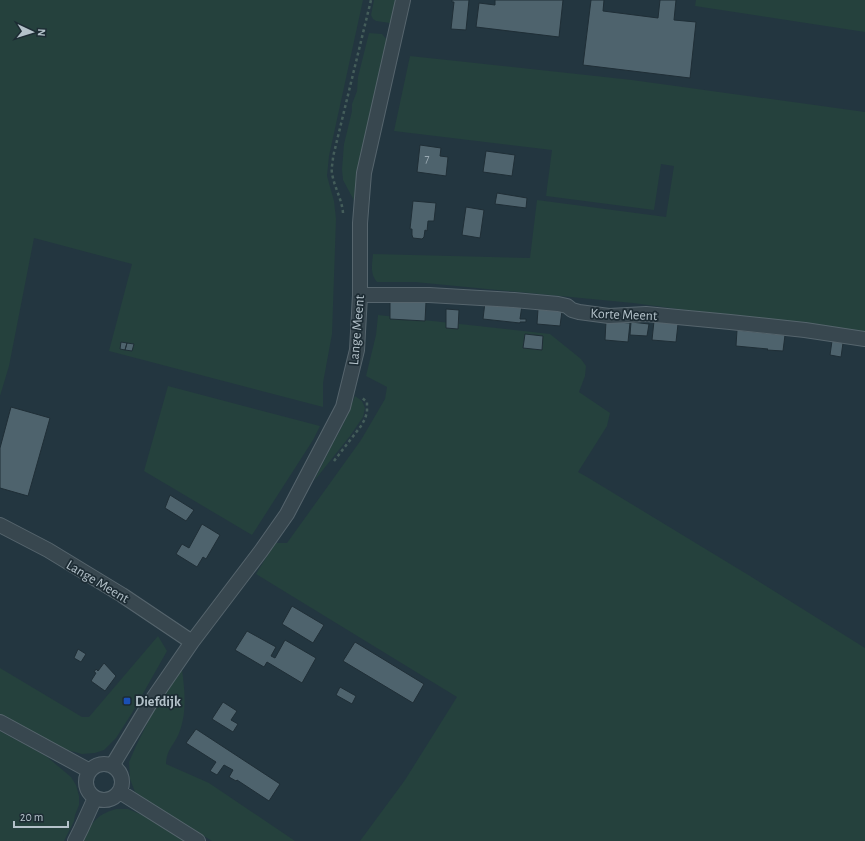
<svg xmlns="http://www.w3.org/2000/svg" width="865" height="841" viewBox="0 0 865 841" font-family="'Alegreya Sans',sans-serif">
<rect width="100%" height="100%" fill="#233640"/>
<path fill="#25413d" d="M0 0H363L329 156 327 176 334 201 336 219 332 334 323 383V407L109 351 132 264 34 238 9 366 0 396Z
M374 0H397L392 22 390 23 376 21 373 19 371 15Z
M696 0H865V32L695 6Z
M369 33 382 34 388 41 357 206 343 180 342 169 344 144 352 111V104L357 91 358 77Z
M410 56 632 80 865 112V334L633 303 415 282H377C370 274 372 265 373 254L530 258 537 200 666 217 674 166 661 164 654 210 546 196 552 150 394 131Z
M378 315 550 334 581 359 586 366 585 376 579 392 610 413 607 426 578 472 587 477 750 576 865 648V841H360L405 780 457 697 256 574 275 543H287L361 440 385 399 387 387 366 376 376 335Z
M168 386 320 426 313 440 252 535 144 471Z
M355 396 362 401 365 408 363 417 350 436 314 481 331 447 344 423Z
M158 636 167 651 132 713 116 738 104 750 95 753 82 754 67 750 53 744 0 715V668L82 717H89Z
M182 670C185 691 187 713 179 733 174 746 167 748 166 764L209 783 295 841H212L153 805 135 792 130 779 129 762 136 746 156 706Z
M0 731 46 756 71 777 76 785 79 796V805L75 815 74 821 64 841H24L23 840V841H0Z
M116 809H128L147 817 185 841H83C92 823 95 815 116 809Z"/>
<path fill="#4e636d" stroke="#1f2e36" d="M452 0H469L466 30 451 29 454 2H452Z
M495 0H563L559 37 476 27 479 3 495 5Z
M591 0H604L603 11 658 18 660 0H676L674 20 696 22 690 78 583 65Z
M420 145 441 148 440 156 448 157 446 176 417 172Z
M486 151 515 155 512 176 483 172Z
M497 193 527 198 526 208 495 204Z
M413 201 436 203 434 221H428L427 231 425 230 424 237 422 239 413 238 412 235V229H410Z
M466 207 484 210 480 238 462 235Z
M390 301 426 302 425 321 390 319Z
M485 302 522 305 520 319H526V322H520V323L483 319Z
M446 309 459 310 458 329 446 328Z
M538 309 562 311 560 326 537 324Z
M606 321 630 323 628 342 605 340Z
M654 321 678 324 676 342 652 340Z
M631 322 649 324 647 336 630 335Z
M737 330 785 335 783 351 767 350 768 349 736 346Z
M525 334 543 336 542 350 523 348Z
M832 341 843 343 841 357 830 355Z
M121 342 127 343 125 350 120 349Z
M127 343 134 344 132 351 125 350Z
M11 407 50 418 28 496 0 488V448Z
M170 495 194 510 186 521 165 508Z
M202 524 220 535 206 559 203 557 197 567 176 554 182 544 189 548Z
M292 606 324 625 313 643 282 624Z
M247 631 276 647 271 656 275 658 285 640 316 658 302 683 267 662 264 667 235 650Z
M355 642 424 684 413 703 343 661Z
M78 649 86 654 81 662 74 658Z
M104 663 116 676 105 691 91 681 96 673 94 672 96 669 98 671Z
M340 687 356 696 352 704 336 695Z
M223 702 237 711 231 720 238 724 233 732 212 719Z
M196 729 280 784 269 801 237 780 236 781 229 777 233 770 224 765 217 775 210 771 216 762 186 743Z"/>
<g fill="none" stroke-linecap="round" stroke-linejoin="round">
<defs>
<path id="minor" d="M360 295H429L514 300 558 304 567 306 572 310 579 312 609 316 646 314 730 322 805 330 865 339
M0 525 48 550 122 595 192 642
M0 722 90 771
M86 782a18 18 0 1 1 36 0a18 18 0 1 1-36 0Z
M112 766 150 703 192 642 261 551 287 514 343 407 357 350 360 295V223L364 173 403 0
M120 792 198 841
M75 841 81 829 95 798"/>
</defs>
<use href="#minor" stroke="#56656d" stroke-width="16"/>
<path stroke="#445d5a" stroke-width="2.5" stroke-dasharray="3 3" stroke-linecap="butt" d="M343 213C342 199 334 187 332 173 331 168 333 162 333 157L371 0
M334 461 361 426 365 419 367 412V402L361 397"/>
<use href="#minor" stroke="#38474f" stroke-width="14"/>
</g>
<rect fill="#1a4fb4" stroke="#1d2c34" stroke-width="1.5" x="123" y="697" width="8" height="8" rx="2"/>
<g text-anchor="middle" stroke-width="3.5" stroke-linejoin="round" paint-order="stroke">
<g font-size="12" fill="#9aaab3">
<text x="427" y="162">7</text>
</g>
<g font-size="14" fill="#b4c2ca" stroke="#1d2c34">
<text transform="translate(624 314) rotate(2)" y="5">Korte Meent</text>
<text transform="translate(356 330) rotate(-85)" y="5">Lange Meent</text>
<text transform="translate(98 581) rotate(31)" y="5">Lange Meent</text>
</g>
<g font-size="14" font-weight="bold" fill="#b4c2ca" stroke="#1d2c34" text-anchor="start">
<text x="135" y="706">Diefdijk</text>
</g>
</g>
<g transform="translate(32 32) rotate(94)" stroke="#1d2c34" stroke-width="3" paint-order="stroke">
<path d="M0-3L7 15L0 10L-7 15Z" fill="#b4c2ca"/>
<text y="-6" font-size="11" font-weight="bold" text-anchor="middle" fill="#b4c2ca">N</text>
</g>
<path d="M14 821v6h54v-6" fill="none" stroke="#b4c2ca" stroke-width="2"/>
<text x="20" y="821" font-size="12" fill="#b4c2ca" stroke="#1d2c34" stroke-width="3" paint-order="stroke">20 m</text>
</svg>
